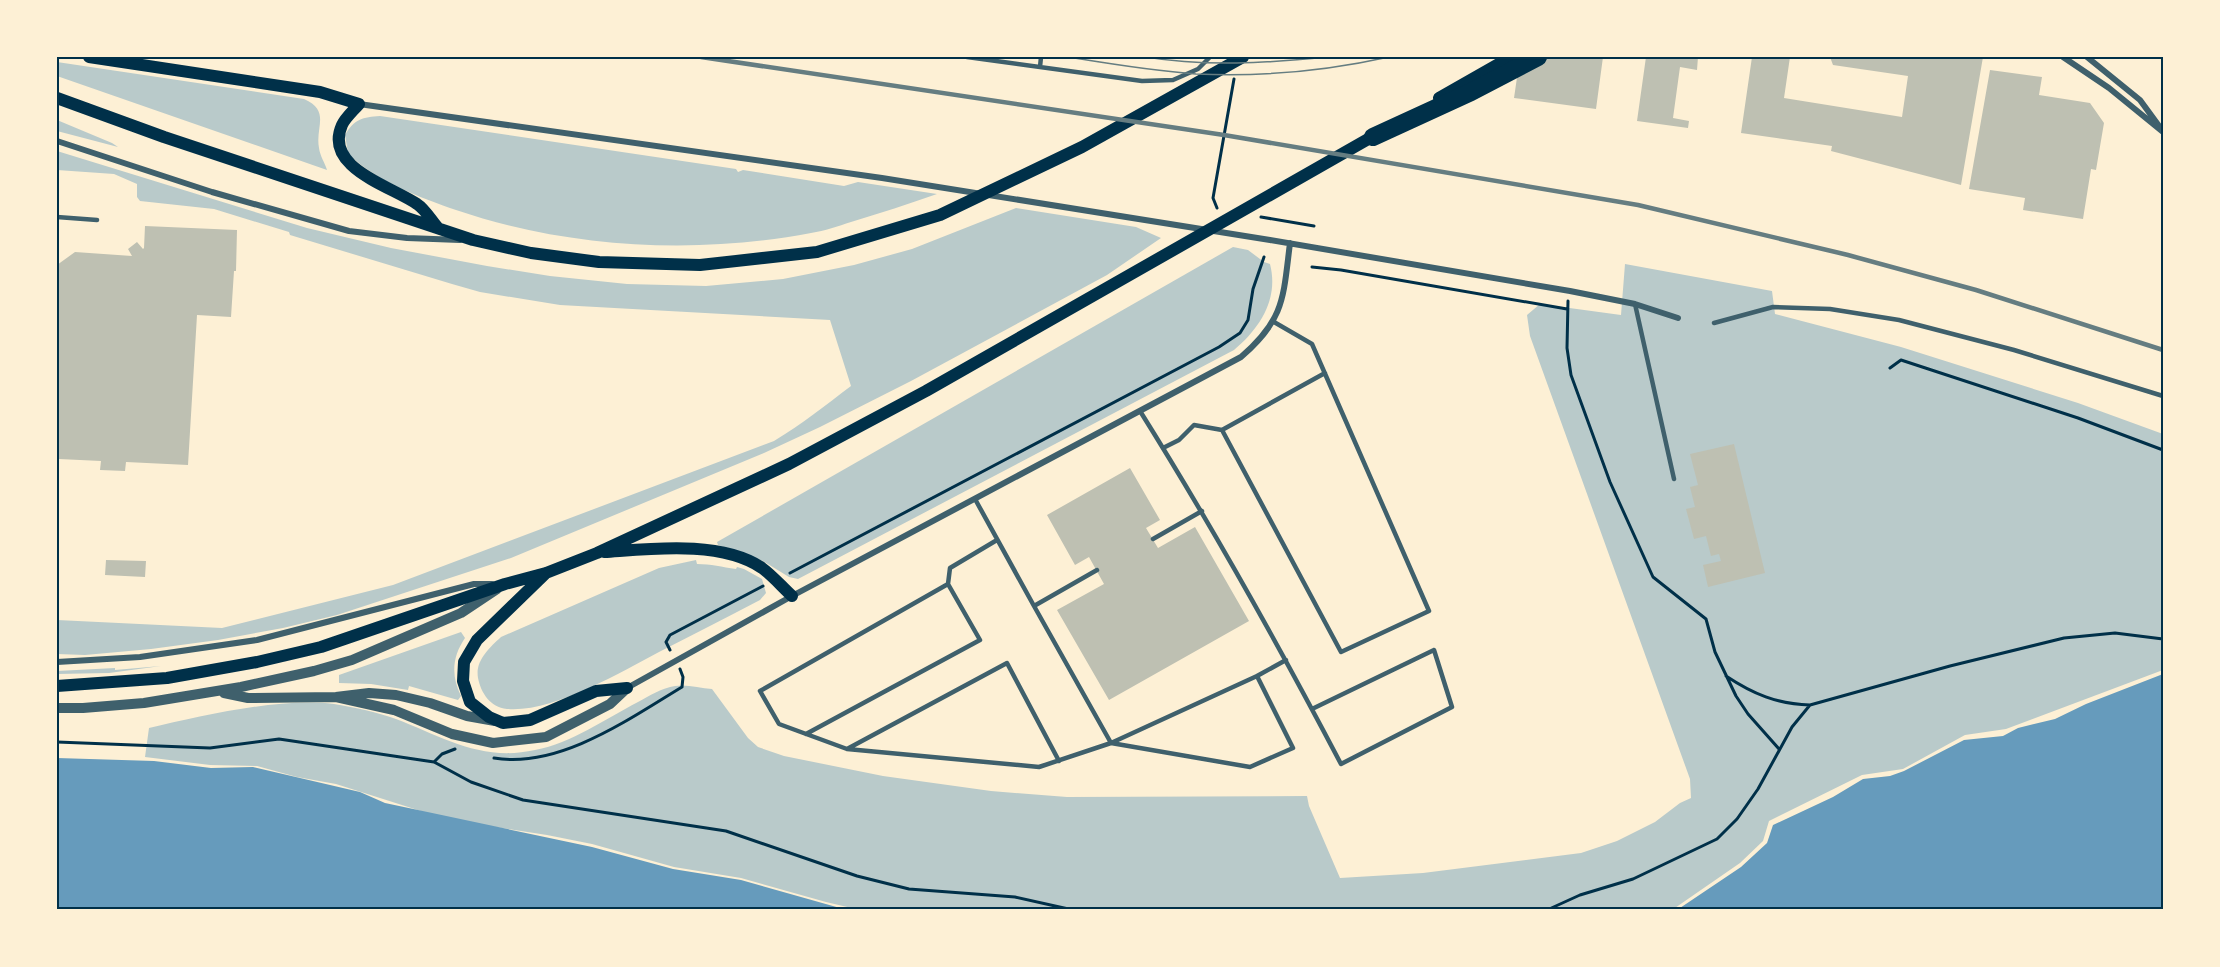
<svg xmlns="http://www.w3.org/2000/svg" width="2220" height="967" viewBox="0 0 2220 967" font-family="Commissioner,sans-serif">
<rect width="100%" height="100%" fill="#fdf0d5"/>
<path fill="#b9caca" d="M57 62 304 99C331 111 315 127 319 148 320 156 325 163 327 170L57 76Z
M380 116 736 169 738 172 743 170 844 186 858 182 937 194C909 204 880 213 851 222 838 226 825 231 811 233 695 255 568 248 456 210 421 198 373 180 348 153L345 135C354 119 363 117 380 116Z
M57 120 112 143 118 147 57 131Z
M57 151 307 228 391 248 487 266 550 276 627 284 706 286 783 279 854 265 912 249 1016 208 1136 227 1161 238 1107 275 911 381 820 427 764 453 511 558 337 615 283 628 218 640 151 649 85 655 57 654V620L222 628 393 585 774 441C802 424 826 405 851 386L830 320 560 305 480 292 452 284 290 235 289 232 214 209 140 201 137 197V184L114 174 57 170Z
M1233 247 1248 250 1264 262 1270 264C1279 299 1260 328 1234 350L798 579 789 577 763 561 718 545 717 542Z
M1625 264 1772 291 1775 314 1901 347 2078 403 2163 434V670L2006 729 1965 735 1903 769 1862 775 1769 821 1763 841 1740 863 1672 910H860L826 902 741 878 674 867 592 844 547 835 449 820 336 784 297 777 257 766 210 765 145 757 149 728C202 716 280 697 334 704 353 707 377 712 396 719 443 737 481 762 535 750 572 743 605 719 638 702 649 696 662 688 675 686 686 684 700 688 712 689L748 738 758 747 784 756 883 776 991 791 1067 797 1307 796 1309 806 1340 878 1423 873 1581 853 1617 841 1655 822 1680 803 1691 798 1690 779 1530 336 1527 315 1540 304 1621 315Z
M696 560 697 564C711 564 722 567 736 569L737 567 744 569 762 579 766 593 760 600C727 617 693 635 659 652 619 673 552 713 507 709 490 707 481 693 478 678 475 661 489 648 501 637L659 568Z
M461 632 465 638C452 657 451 676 461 696L458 700 409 686 408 690 371 684 339 683V675Z
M161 666 109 673 57 674V671L115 668V670Z"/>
<path fill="#669bbc" d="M2163 674V910H1677L1741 867 1767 843 1773 825 1833 797 1863 779 1890 776 1904 771 1964 740 2003 736 2018 728 2055 719 2086 704Z
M57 758 154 761 211 768 253 767 360 792 385 803 592 847 673 869 741 880 847 910H57Z"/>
<path fill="#bec0b2" d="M1520 57H1603L1596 109 1514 98Z
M1646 57H1698L1697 70 1680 67 1673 118 1689 121 1688 128 1637 121Z
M1752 57H1790L1784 98 1902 117 1908 76 1833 65 1830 57H1983L1961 185 1831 151 1832 146 1741 133Z
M1990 70 2042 77 2039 95 2090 103 2104 123 2096 170 2091 169 2083 219 2023 210 2025 198 1969 189Z
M145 226 237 230 236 271H234L231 317 197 315 188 465 126 462 125 471 100 470 101 461 59 459V465L57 464V265L75 252 132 256 128 249 137 242 143 249 144 248Z
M1734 444 1765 573 1708 587 1703 565 1721 561 1719 554 1711 556 1706 536 1694 539 1686 509 1695 507 1690 487 1698 485 1690 454Z
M1130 468 1160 520 1146 528 1158 548 1195 527 1249 621 1109 700 1057 610 1104 584 1089 557 1075 565 1047 515Z
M106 560 146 561 145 577 105 575Z"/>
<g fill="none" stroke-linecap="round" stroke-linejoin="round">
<path stroke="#003049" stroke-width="3" d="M1217 208 1213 198 1234 79
M1261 217 1314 226
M1312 267 1341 270 1567 309
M1568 301 1567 348 1571 375 1610 482 1653 577 1706 619 1715 652 1736 696 1748 714 1779 749
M1890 368 1901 360 2078 418 2163 450
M790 573 1219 347 1240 333 1248 320 1253 289 1264 257
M670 650 666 642 670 635 763 586
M1726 676C1753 694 1777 704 1810 705
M57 742 210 748 279 739 434 762 471 782 523 800 726 831 857 876 909 889 1015 897 1073 910
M494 758C559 769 629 719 682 687L683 677 680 669
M434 762 442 754 455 749
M1547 910 1580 895 1633 879 1717 839 1737 819 1758 789 1792 727 1810 705 1950 666 2064 638 2115 633 2163 639"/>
<path stroke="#3f606c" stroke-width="4.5" d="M967 57 1142 81 1173 80 1198 69 1210 57
M1040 67 1041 57
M57 217 97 220
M1635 304 1674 479
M1274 322 1312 344 1429 611 1341 652 1222 430 1325 373
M1714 323 1773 307 1830 309 1899 320 2014 350 2163 396
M1140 411C1212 526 1278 644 1341 764L1452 707 1434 650 1312 709
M1163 448 1179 440 1194 425 1222 430
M975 499 1034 606 1097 570
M1153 539 1202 511
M948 584 950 568 997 540
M1257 676 1293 748 1250 767 1111 743Z
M1257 676 1286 660
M806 734 980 640 948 584 760 691 779 724 847 749 1039 767 1111 743 1034 606
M847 749 1007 663 1059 761"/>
<path stroke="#3f606c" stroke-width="6" d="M2063 57 2109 88 2163 132
M2087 57 2140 100 2159 126
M359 104 882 178 1270 240 1570 291 1635 304 1678 318
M57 141 212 192 349 231 407 238 460 240
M57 662 140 657 257 640 474 584H492
M627 688 792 596 1241 357C1285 319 1283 298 1290 243"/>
<path stroke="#3f606c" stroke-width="10" d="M224 693 248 698 336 697 369 693 396 695 430 703 467 716 495 721
M336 697 394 710 452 734 493 743 546 737 610 704 627 688
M57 708H83L144 703 241 687 314 671 352 660 461 613 497 589"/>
<path stroke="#003049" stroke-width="12" d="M89 57 320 92 359 104C353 111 345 118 342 125 323 168 391 186 417 204 425 209 431 220 438 228
M57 98 164 137 473 240 531 253 599 262 700 265 817 252 940 215 1082 147 1243 57
M1439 98 1511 57
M604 552C650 549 721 540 762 568 773 576 782 587 792 596
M545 574 477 640 464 662 463 681 470 702 489 717 503 723 530 720 596 691 627 688
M57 686 167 678 257 662 321 647 505 584 546 573 597 553 789 464 926 391 1377 134"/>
<path stroke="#003049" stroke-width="18" d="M1373 137 1471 92 1538 57"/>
<path stroke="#657d81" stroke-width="1.5" d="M1068 57C1111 64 1153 71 1196 74 1261 77 1326 71 1389 57
M1146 57C1206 67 1267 63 1327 57"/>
<path stroke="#657d81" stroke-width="4.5" d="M701 57 1224 135 1638 205 1848 255 1976 290 2163 350"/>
</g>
<rect width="2220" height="967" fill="none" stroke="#fdf0d5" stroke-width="117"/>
<rect x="58" y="58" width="2104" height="850" fill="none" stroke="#003049" stroke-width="2"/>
</svg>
